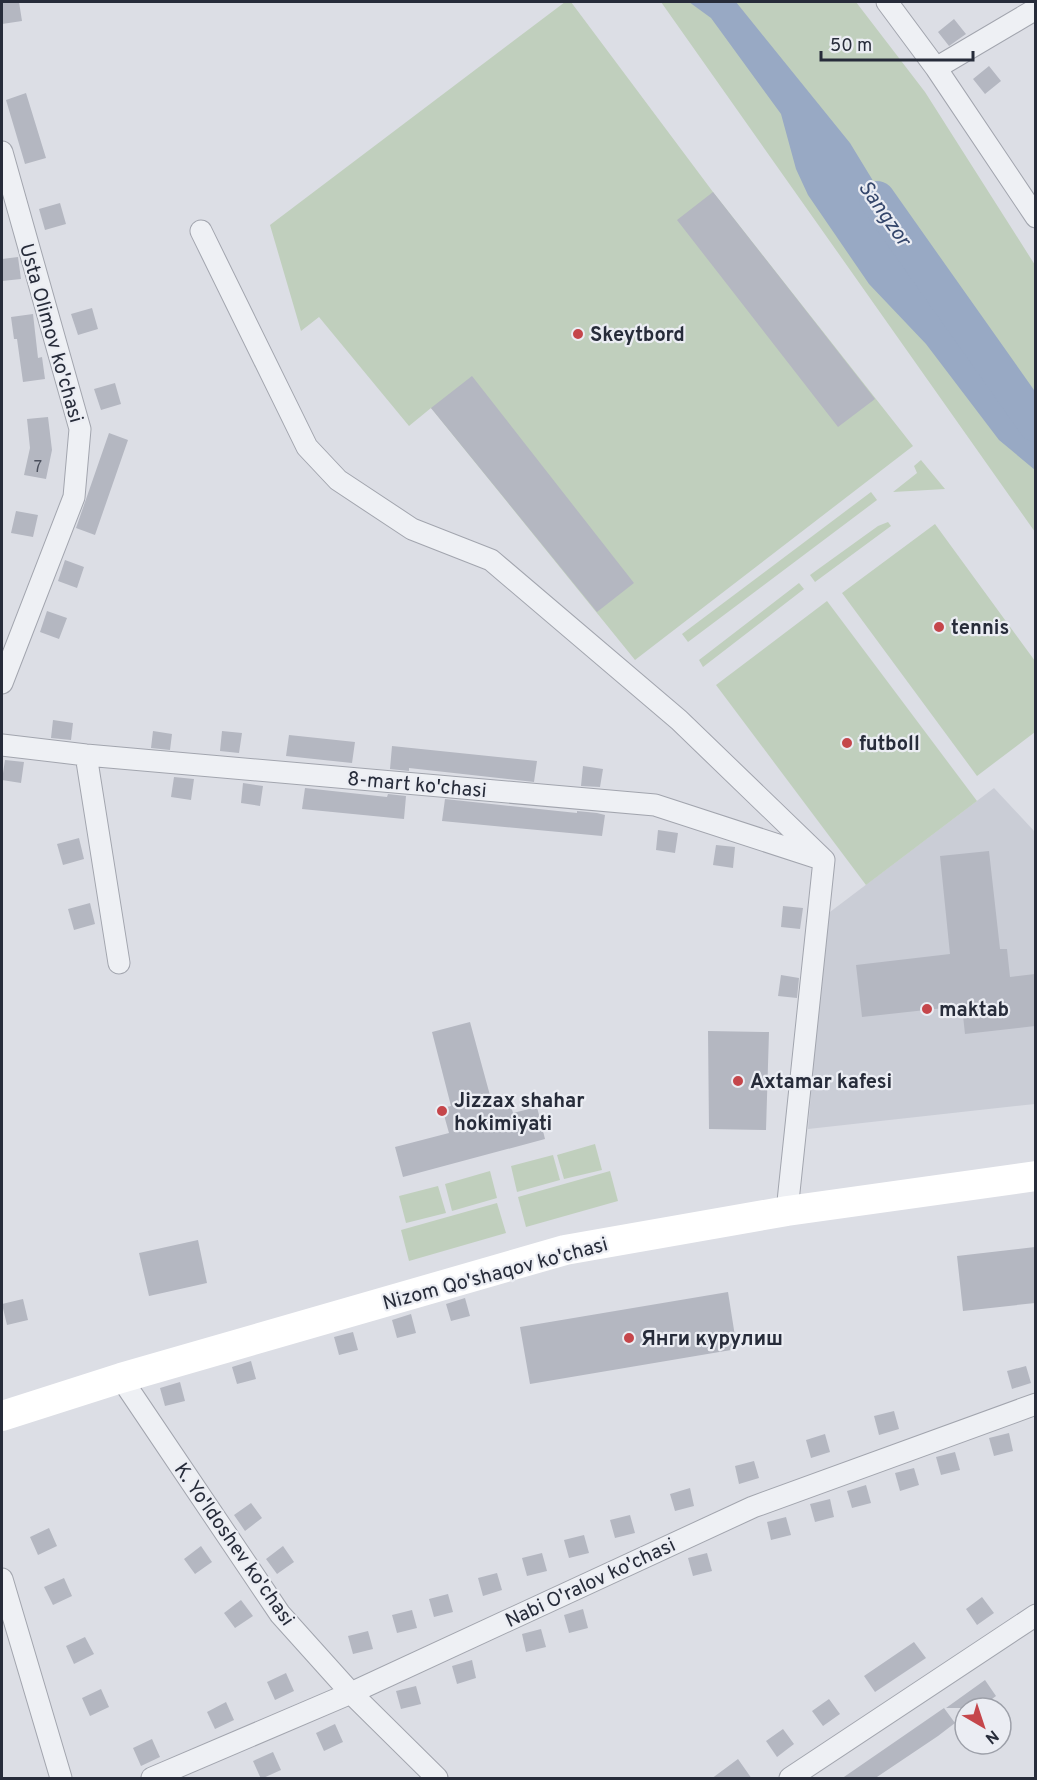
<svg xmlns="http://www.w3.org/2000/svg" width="1037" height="1780" viewBox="0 0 1037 1780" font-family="Overpass,sans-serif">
<rect width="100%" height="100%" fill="#dcdee5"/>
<path fill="#cacdd6" d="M994 788 1035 832V1104L808 1129 826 915Z"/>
<path fill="#c0cfbd" d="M565 2H571L713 192 913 446 635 660 431 408 409 426 319 317 301 331 270 225Z
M661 2H856L925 92 1035 265V532Z
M921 460 945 489 893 492 917 473 914 466Z
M871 492 877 500 688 642 682 634Z
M888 522 891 526 815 582 810 575 878 526Z
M935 524 1035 661V732L977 776 842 593Z
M799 583 804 589 703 667 699 660Z
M827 601 977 801 866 885 716 685Z
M595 1144 602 1170 564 1179 557 1155Z
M553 1155 560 1180 517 1192 511 1166Z
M490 1171 497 1198 452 1211 445 1184Z
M610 1171 618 1201 526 1227 518 1197Z
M438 1186 446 1213 406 1223 399 1196Z
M497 1203 506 1233 409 1261 401 1230Z"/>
<path fill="#98a9c4" d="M689 2H736L850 143 900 225 930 304 1005 399 1035 424V470L999 440 926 344 869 284 808 195 796 169 781 114 711 18Z"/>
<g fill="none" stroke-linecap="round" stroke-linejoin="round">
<path stroke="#98a9c4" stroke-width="36" d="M877 199 1036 424"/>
</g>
<path fill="#b4b7c1" d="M2 2H19L22 21 2 24Z
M954 19 966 34 949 46 938 32Z
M989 66 1001 81 985 94 973 79Z
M26 93 46 158 25 164 6 100Z
M713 192 875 399 838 427 677 220Z
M60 203 66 224 45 230 39 209Z
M18 257 21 279 2 281V259Z
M92 308 98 329 78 335 71 314Z
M33 314 38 358 42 357 45 379 23 382 17 339H14L11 317Z
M472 376 634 583 597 612 431 408Z
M115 383 121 404 101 410 94 389Z
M48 417 52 450 46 479 24 475 30 448 27 419Z
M109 433 128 440 95 535 76 528Z
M16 511 38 515 33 537 11 533Z
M65 560 84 567 77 588 58 581Z
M47 611 67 618 59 639 40 632Z
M53 720 73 723 71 740 51 738Z
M153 731 172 734 170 750 151 748Z
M222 731 242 733 239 753 220 751Z
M289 735 355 742 352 763 286 756Z
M392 746 537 761 534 782 409 768V771L390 769Z
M5 760 24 762 21 783 2 780Z
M583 766 603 769 600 787 581 786Z
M174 777 194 779 191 800 171 797Z
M243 783 263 786 260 806 241 803Z
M305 788 387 797 388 794 406 796 404 819 302 809Z
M445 799 577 813V811L597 813 605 815 602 836 442 821Z
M658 830 678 833 675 853 656 850Z
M79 838 84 859 63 865 57 844Z
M716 845 735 847 733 868 713 865Z
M989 851 1000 949H1007L1010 977 1035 974V1026L965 1034 962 1006 862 1017 856 965 950 954 940 856Z
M90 903 95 924 74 930 68 909Z
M783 906 803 908 800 929 781 927Z
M781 975 799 978 797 998 778 996Z
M470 1022 491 1099 508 1095 513 1113 537 1107 545 1139 403 1177 395 1147 449 1133 442 1108 451 1106 432 1032Z
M708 1031 769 1032 766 1130 709 1129Z
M198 1240 207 1283 149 1296 139 1253Z
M1035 1247V1303L963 1311 957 1256Z
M728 1292 737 1349 530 1384 520 1327Z
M465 1298 470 1316 451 1321 446 1304Z
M23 1299 28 1320 7 1325 2 1304Z
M411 1314 416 1333 397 1338 392 1320Z
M353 1332 358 1350 339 1355 334 1337Z
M251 1361 256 1379 237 1384 232 1367Z
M1026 1366 1031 1383 1012 1389 1007 1371Z
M180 1382 185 1401 165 1406 160 1388Z
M894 1411 899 1429 879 1435 874 1416Z
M1009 1433 1013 1451 994 1456 989 1438Z
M825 1434 830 1452 811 1458 806 1440Z
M955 1452 960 1470 941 1475 936 1457Z
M754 1461 759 1478 739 1484 735 1466Z
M914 1468 919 1485 900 1491 895 1473Z
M866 1485 871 1503 852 1508 847 1491Z
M690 1488 694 1506 675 1511 670 1494Z
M830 1499 834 1517 815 1522 810 1504Z
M251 1503 262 1518 245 1531 234 1515Z
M630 1515 635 1533 615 1538 610 1520Z
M786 1517 791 1535 771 1540 767 1522Z
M49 1528 57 1546 38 1555 30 1537Z
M584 1535 589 1553 569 1558 564 1540Z
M201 1546 212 1562 195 1574 184 1559Z
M283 1546 294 1562 277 1574 266 1559Z
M542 1553 547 1571 527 1576 522 1558Z
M707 1553 712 1571 693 1576 688 1558Z
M497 1573 502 1590 483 1596 478 1578Z
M64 1578 72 1596 53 1605 44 1587Z
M448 1594 453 1612 434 1617 429 1599Z
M982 1597 994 1613 977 1625 966 1609Z
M241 1600 253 1616 235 1628 224 1613Z
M583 1609 588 1628 569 1633 564 1615Z
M412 1610 417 1628 397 1633 392 1615Z
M541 1629 546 1647 526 1652 522 1634Z
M368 1631 373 1649 353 1654 348 1636Z
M85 1637 94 1654 74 1664 66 1646Z
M914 1642 926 1658 875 1692 864 1676Z
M472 1660 476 1678 457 1684 452 1666Z
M286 1673 294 1691 275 1700 267 1682Z
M985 1680 996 1696 980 1708H946Z
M416 1686 421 1704 401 1709 396 1691Z
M101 1689 109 1707 90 1716 82 1698Z
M829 1699 840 1714 823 1726 812 1711Z
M226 1702 234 1720 215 1729 207 1712Z
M944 1708 955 1723 938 1736 874 1779H841Z
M335 1724 343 1742 324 1751 316 1733Z
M783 1729 794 1744 777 1757 766 1741Z
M152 1739 160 1757 141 1766 133 1748Z
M273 1752 281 1770 261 1779 253 1761Z
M738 1759 752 1779H711Z"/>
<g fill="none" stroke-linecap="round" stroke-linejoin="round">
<defs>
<path id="minor" d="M887 2 936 68 1036 217
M936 68 1036 9
M2 152 80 429 74 497 2 683
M201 231 307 447 338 480 412 529 491 560 679 720 824 860 787 1211
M2 745 86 755 655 805 818 858
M86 755 119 963
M121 1378 280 1614 351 1693 437 1778
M2 1579 61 1778
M152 1778 351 1693 753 1507 1036 1404
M790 1778 1036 1615"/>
</defs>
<use href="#minor" stroke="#a2a5ae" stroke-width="23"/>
<use href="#minor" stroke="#eef0f4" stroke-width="21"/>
<path stroke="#fff" stroke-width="30" d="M2 1416 121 1378 565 1250 787 1211 1036 1176"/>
</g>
<g fill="#c5464b" stroke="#ebedf3" stroke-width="2">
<circle cx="578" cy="334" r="6"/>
<circle cx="939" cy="627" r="6"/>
<circle cx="847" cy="743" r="6"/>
<circle cx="927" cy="1009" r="6"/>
<circle cx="738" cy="1081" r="6"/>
<circle cx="442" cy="1111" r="6"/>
<circle cx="629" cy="1338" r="6"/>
</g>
<g text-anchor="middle" stroke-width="4.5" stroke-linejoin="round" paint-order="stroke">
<g font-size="16" fill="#4a4f5c">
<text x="38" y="472">7</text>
</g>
<g font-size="20" fill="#272c3a" stroke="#ebedf3">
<text transform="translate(52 333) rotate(74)" y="7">Usta Olimov ko'chasi</text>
<text transform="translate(417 784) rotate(5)" y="7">8-mart ko'chasi</text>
<text transform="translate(495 1273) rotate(-15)" y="7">Nizom Qo'shaqov ko'chasi</text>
<text transform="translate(235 1544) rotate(55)" y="7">K. Yo'ldoshev ko'chasi</text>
<text transform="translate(590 1582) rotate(-25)" y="7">Nabi O'ralov ko'chasi</text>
</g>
<g font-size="20" font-weight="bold" fill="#272c3a" stroke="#ebedf3" text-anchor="start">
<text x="590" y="341">Skeytbord</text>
<text x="951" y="634">tennis</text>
<text x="859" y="750">futboll</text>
<text x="939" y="1016">maktab</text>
<text x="750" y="1088">Axtamar kafesi</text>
<text x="454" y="1107">Jizzax shahar<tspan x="454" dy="23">hokimiyati</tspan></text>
<text x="641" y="1345">Янги курулиш</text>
</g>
<g font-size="21" font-style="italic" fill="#34466b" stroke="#ebedf3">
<text transform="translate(885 213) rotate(55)" y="7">Sangzor</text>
</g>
</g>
<rect width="1037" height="1780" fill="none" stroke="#272c3a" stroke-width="6"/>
<g transform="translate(983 1726) rotate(141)"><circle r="28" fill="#ebedf3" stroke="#9da0a9" stroke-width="1.5"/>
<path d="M0-4.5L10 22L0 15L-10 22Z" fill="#c5464b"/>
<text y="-9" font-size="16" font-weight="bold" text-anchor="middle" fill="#272c3a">N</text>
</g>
<path d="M821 51v9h152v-9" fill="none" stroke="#272c3a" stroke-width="3"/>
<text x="830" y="51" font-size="18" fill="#272c3a" stroke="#ebedf3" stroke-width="4.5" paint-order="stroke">50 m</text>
</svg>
